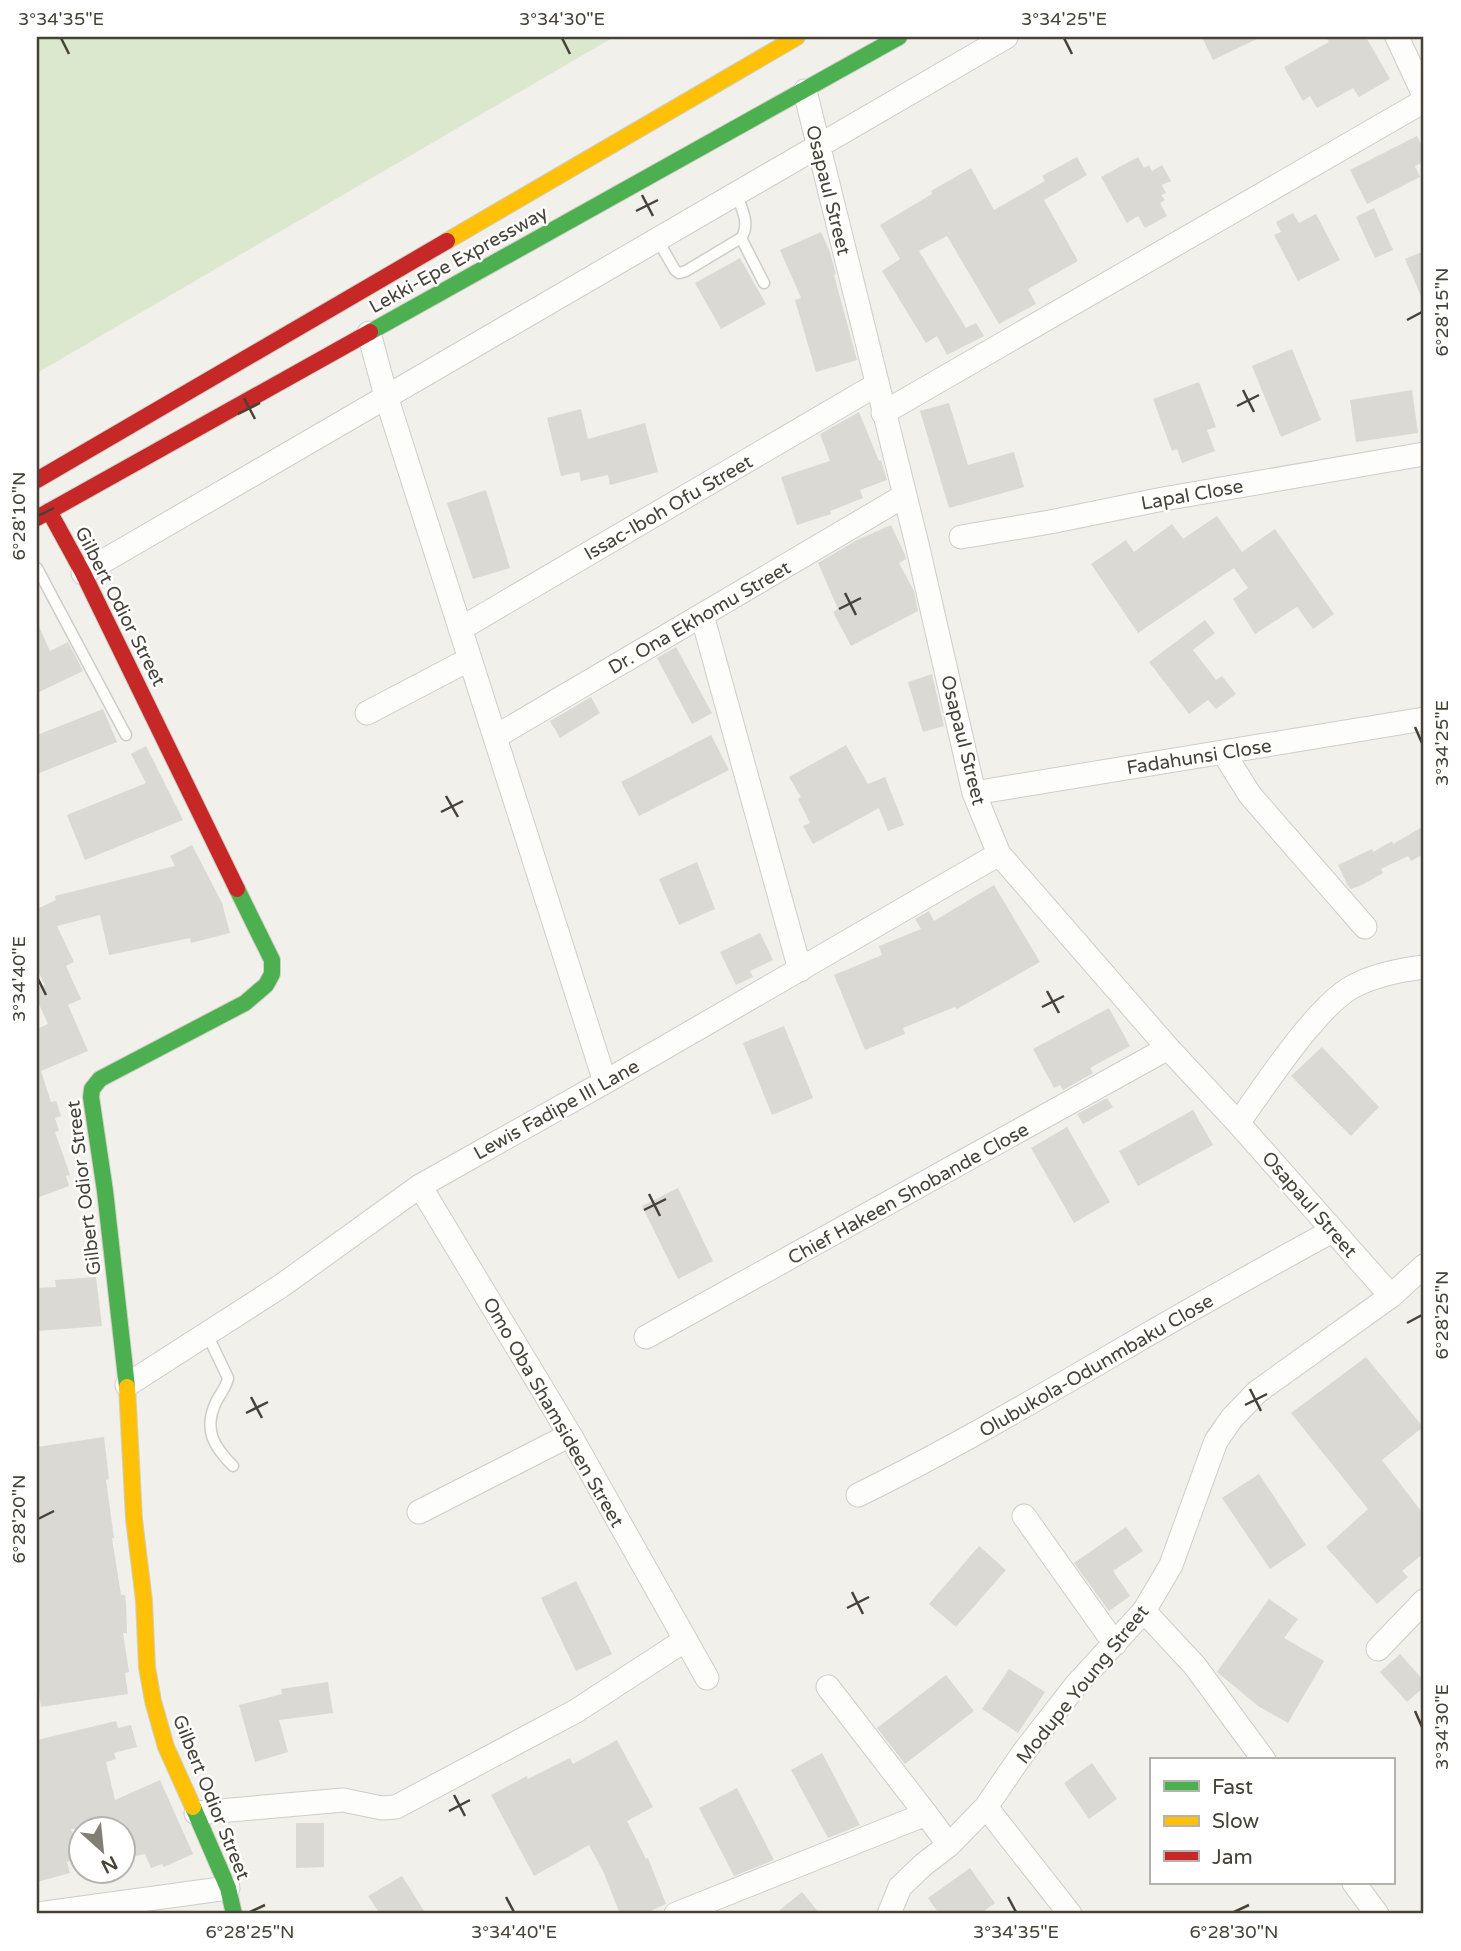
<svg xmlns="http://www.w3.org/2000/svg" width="1461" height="1951" viewBox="0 0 1461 1951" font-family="'Varela Round',sans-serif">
<rect width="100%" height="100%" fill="#f1f0eb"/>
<path fill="#dce8ce" d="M37 37H614L37 373Z"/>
<path fill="#dad9d4" d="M1202 37H1261L1213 60Z
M1326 37H1366L1390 79 1359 97 1353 88 1317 108 1310 96 1303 101 1284 67 1329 42Z
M1417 136 1424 150V162L1415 166 1420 177 1367 204 1350 170Z
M1077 157 1087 175 1044 200 1078 261 1028 289 1036 304 999 324 947 236 919 251 966 328 976 323 984 336 947 355 937 336 926 343 882 271 900 259 880 225 932 194 931 191 971 168 994 210 1045 181 1042 176Z
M1138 157 1144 168 1149 165 1152 171 1162 165 1171 181 1162 185 1166 193 1161 195 1165 200 1160 203 1167 216 1145 228 1138 216 1127 223 1101 177Z
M1374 208 1393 250 1375 258 1356 217Z
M1293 213 1299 223 1316 214 1340 260 1298 281 1274 235 1281 232 1276 222Z
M821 232 830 252 836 274 834 275 857 360 816 372 795 300 801 298 780 250Z
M1424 251V303L1405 259Z
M740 258 766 304 721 329 695 283Z
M1292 349 1321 420 1281 437 1252 366Z
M1199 382 1216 427 1207 430 1215 451 1182 463 1177 449 1172 451 1153 399Z
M1412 390 1418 433 1356 442 1350 400Z
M949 403 968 465 1014 452 1024 487 949 508 920 411Z
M581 409 588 439 645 423 658 472 610 485 608 475 581 481 579 472 561 476 547 418Z
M859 412 879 461 881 460 887 480 860 490 863 498 830 511 831 514 797 525 781 477 830 461 820 434Z
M486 490 510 568 473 579 447 503Z
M1217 516 1242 552 1275 529 1334 614 1313 629 1297 607 1255 634 1233 599 1248 588 1234 568 1138 633 1091 564 1126 540 1134 552 1172 524 1183 539Z
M891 525 905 555 906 559 899 563 914 591 918 611 851 646 833 612 838 609 818 563 857 540Z
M1205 620 1215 633 1193 650 1216 680 1222 676 1236 694 1216 709 1208 700 1189 714 1149 662Z
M37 622 50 651 68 642 83 671 37 693Z
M676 647 712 713 692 724 657 658Z
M932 674 944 726 923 732 908 682Z
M591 697 600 713 560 738 550 721Z
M103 709 117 742 37 774V735Z
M711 735 729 770 639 816 621 782Z
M846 745 868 784 885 777 904 825 888 831 879 808 813 844 803 826 810 823 798 799 801 797 789 777Z
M146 746 183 820 85 860 67 815 146 783 131 754Z
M1424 826V854L1411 861 1408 856 1381 869 1383 873 1362 885 1351 889 1348 886 1338 865 1372 849 1373 852 1392 841 1393 844Z
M192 845 222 903 230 933 191 943 190 938 109 955 100 915 57 926 74 962 66 966 81 999 68 1005 88 1051 41 1071 51 1102 56 1101 61 1116 55 1118 59 1131 55 1132 70 1175 66 1176 69 1186 37 1198V1029L48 1024 37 1000V988L45 985 37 969V909L56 900 55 896 175 866 170 856Z
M697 862 715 909 679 925 659 879Z
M994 885 1040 962 957 1009 955 1007 903 1028 905 1034 865 1050 834 975 882 955 879 946 921 929 915 919 929 911 934 921Z
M760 933 773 960 750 971 753 977 736 985 720 952Z
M1109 1008 1130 1046 1090 1068 1093 1073 1063 1090 1060 1085 1054 1088 1033 1049Z
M784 1026 813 1098 772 1115 743 1043Z
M1322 1047 1379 1107 1351 1136 1291 1076Z
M1107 1098 1113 1107 1083 1124 1077 1114Z
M1193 1110 1213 1145 1138 1186 1119 1151Z
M1067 1127 1110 1202 1074 1223 1031 1148Z
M678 1188 713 1261 678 1279 642 1206Z
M96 1277 102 1326 37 1331V1288L56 1287 55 1280Z
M1366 1357 1423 1427 1382 1460 1424 1515V1553L1402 1571 1408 1577 1377 1604 1326 1547 1368 1509 1291 1413Z
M104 1437 109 1479 106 1480 114 1538H112L121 1595H125L126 1603 127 1633H123L129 1672 125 1673 128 1694 41 1707 37 1679V1447Z
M1259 1474 1306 1545 1270 1569 1222 1498Z
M1126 1527 1143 1551 1113 1571 1130 1596 1109 1611 1074 1563Z
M979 1546 1006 1570 956 1627 929 1604Z
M576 1581 612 1654 576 1671 541 1598Z
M1269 1599 1298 1619 1284 1638 1324 1661 1288 1723 1258 1706 1217 1672Z
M1400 1654 1424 1681V1687L1407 1702 1380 1672Z
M1009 1669 1045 1692 1018 1733 982 1709Z
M946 1675 974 1711 905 1764 877 1728Z
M328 1682 333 1713 279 1720 288 1752 255 1762 239 1705 282 1694 281 1689Z
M116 1721 118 1728 131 1725 137 1747 114 1753 116 1759 106 1762 115 1800 160 1780 193 1854 164 1867 162 1864 151 1868 145 1854 122 1859V1829H71L79 1859 67 1862 70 1873 37 1882V1740Z
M617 1740 653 1807 627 1821 646 1859 648 1858 666 1904 644 1914H620L604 1873 589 1845 534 1876 491 1795 527 1776 528 1779 570 1758 573 1764Z
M822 1753 860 1825 828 1838 791 1770Z
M1092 1763 1117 1799 1089 1819 1064 1783Z
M737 1788 774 1860 734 1876 699 1808Z
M296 1823H324V1867L296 1868Z
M970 1868 995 1903 980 1914H939L928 1898Z
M402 1876 426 1914H380L368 1896Z
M802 1892 820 1914H775Z"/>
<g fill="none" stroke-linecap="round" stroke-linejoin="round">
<defs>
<path id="lane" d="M741 238 764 283
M657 239 675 270 679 273 686 271 741 238C751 224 741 207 736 193
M37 568 126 735
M207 1334 228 1378C227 1386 220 1394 216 1402 203 1430 214 1447 233 1466"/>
<path id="street" d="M1397 37 1424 95
M805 91 917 544 974 793 999 854 1168 1048 1238 1123 1391 1296
M369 333 386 396 605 1082
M883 413 1424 101
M961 537 1050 522 1163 499 1424 454
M83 573 1006 37
M702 615 800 970
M460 629 876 385
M367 713 470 659
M495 737 904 496
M1223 752 1250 795 1365 927
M974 793 1424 719
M1238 1123C1265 1086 1315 1008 1352 987 1374 975 1399 970 1424 967
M420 1186 570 1435 707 1678
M646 1337 1168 1048
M127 1385 281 1286 420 1186 605 1082 999 854
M858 1495C946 1452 1030 1403 1114 1354 1186 1312 1259 1271 1332 1231
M419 1512 570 1435
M1024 1516 1115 1644
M1144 1611 1195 1666 1264 1760
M1378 1649 1424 1601
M828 1687 926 1814
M986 1807 1070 1914
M196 1813 343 1800 382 1808 396 1807 576 1711 685 1640
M1354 1883 1377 1914
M38 1914 228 1888
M676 1914 926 1814 949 1845
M889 1914 900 1887 923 1865 949 1845 986 1807 1023 1753 1076 1685 1144 1611 1171 1565 1216 1441 1232 1418 1257 1392 1391 1296 1424 1266"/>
<path id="fast" d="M370 332 899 37
M127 1387 105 1191 91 1097 92 1089 100 1079 245 1003 266 985 272 974V960L237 889
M193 1807 228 1888 234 1914"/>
<path id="slow" d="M447 241 797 37
M127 1387 134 1519 144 1601 147 1667 153 1701 166 1747 193 1807"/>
<path id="jam" d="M37 480 447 241
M49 511 83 573 237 889
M37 518 370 332"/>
</defs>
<use href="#lane" stroke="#cfcdc9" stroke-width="13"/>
<use href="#street" stroke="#cfcdc9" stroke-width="25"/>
<use href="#fast" stroke="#d0cfc5" stroke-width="18"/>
<use href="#slow" stroke="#d0cfc5" stroke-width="18"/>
<use href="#jam" stroke="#d0cfc5" stroke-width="18"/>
<use href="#lane" stroke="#fdfdfc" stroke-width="10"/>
<use href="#street" stroke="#fdfdfc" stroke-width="23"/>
<use href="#fast" stroke="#4caf50" stroke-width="16"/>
<use href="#slow" stroke="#ffc107" stroke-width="16"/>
<use href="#jam" stroke="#c62828" stroke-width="16"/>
</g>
<path fill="none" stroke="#464238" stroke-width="2.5" d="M61 38 69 54M562 38 570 54M1064 38 1072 54M642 195 653 216M636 211 658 200M1407 320 1422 312M1243 390 1254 412M244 398 255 419M1237 406 1259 395M238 414 260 403M38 516 54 508M845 593 856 615M839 609 861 598M1415 727 1422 743M446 796 458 817M441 812 463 801M38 979 46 995M1047 991 1059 1013M1042 1007 1064 996M649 1194 660 1216M644 1210 666 1199M1407 1323 1422 1315M1250 1389 1261 1411M251 1397 262 1418M1245 1405 1267 1394M246 1413 268 1402M38 1519 54 1511M852 1592 863 1614M847 1608 869 1597M1415 1711 1422 1727M454 1795 465 1816M449 1811 470 1800M506 1897 514 1912M1008 1897 1016 1912M250 1912 265 1905M1234 1912 1249 1905"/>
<g text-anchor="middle" stroke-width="5" stroke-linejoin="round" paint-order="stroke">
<g font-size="19" fill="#464238" stroke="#fff">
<text transform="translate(829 190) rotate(76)" y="7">Osapaul Street</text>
<text transform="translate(458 259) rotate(-29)" y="7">Lekki-Epe Expressway</text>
<text transform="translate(1192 494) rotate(-10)" y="7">Lapal Close</text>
<text transform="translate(668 507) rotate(-30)" y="7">Issac-Iboh Ofu Street</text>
<text transform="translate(121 606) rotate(63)" y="7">Gilbert Odior Street</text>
<text transform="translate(699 617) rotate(-30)" y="7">Dr. Ona Ekhomu Street</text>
<text transform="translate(964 740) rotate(76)" y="7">Osapaul Street</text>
<text transform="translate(1199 756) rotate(-9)" y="7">Fadahunsi Close</text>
<text transform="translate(556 1109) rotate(-29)" y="7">Lewis Fadipe III Lane</text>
<text transform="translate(83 1188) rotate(-97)" y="7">Gilbert Odior Street</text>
<text transform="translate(908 1193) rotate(-29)" y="7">Chief Hakeen Shobande Close</text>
<text transform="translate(1310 1204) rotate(49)" y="7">Osapaul Street</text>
<text transform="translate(1096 1365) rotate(-30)" y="7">Olubukola-Odunmbaku Close</text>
<text transform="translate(554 1412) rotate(60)" y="7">Omo Oba Shamsideen Street</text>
<text transform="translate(1082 1684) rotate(-51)" y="7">Modupe Young Street</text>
<text transform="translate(212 1797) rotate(68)" y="7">Gilbert Odior Street</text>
</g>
</g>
<rect width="1461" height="1951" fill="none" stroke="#ffffff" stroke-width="77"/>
<rect x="1150" y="1758" width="245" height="126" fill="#ffffff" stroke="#b5b3af" stroke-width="2"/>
<rect x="1164" y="1781" width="35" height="10" fill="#4caf50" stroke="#b5b3af" stroke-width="2"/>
<text x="1212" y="1794" font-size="21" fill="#464238">Fast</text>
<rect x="1164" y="1816" width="35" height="10" fill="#ffc107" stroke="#b5b3af" stroke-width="2"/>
<text x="1212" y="1828" font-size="21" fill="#464238">Slow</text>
<rect x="1164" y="1851" width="35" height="10" fill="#c62828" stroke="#b5b3af" stroke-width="2"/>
<text x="1212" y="1864" font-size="21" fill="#464238">Jam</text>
<g transform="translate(102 1850) rotate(153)"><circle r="33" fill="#ffffff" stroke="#b5b3af" stroke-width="2"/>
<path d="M0-5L12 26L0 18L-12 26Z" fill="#827f77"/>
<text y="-10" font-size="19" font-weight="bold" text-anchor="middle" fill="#464238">N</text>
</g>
<rect x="38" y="38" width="1384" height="1874" fill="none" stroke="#464238" stroke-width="2.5"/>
<g font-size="18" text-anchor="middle" fill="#464238">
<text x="61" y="25">3°34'35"E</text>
<text x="562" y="25">3°34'30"E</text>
<text x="1064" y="25">3°34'25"E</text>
<text transform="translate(1442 312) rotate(-90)" y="6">6°28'15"N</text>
<text transform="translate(19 516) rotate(-90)" y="6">6°28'10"N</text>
<text transform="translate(1442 743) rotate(-90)" y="6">3°34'25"E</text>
<text transform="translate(19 979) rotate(-90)" y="6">3°34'40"E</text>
<text transform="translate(1442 1315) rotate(-90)" y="6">6°28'25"N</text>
<text transform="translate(19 1519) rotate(-90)" y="6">6°28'20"N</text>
<text transform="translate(1442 1727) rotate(-90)" y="6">3°34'30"E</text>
<text x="250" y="1938">6°28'25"N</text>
<text x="514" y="1938">3°34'40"E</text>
<text x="1016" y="1938">3°34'35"E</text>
<text x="1234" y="1938">6°28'30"N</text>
</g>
</svg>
